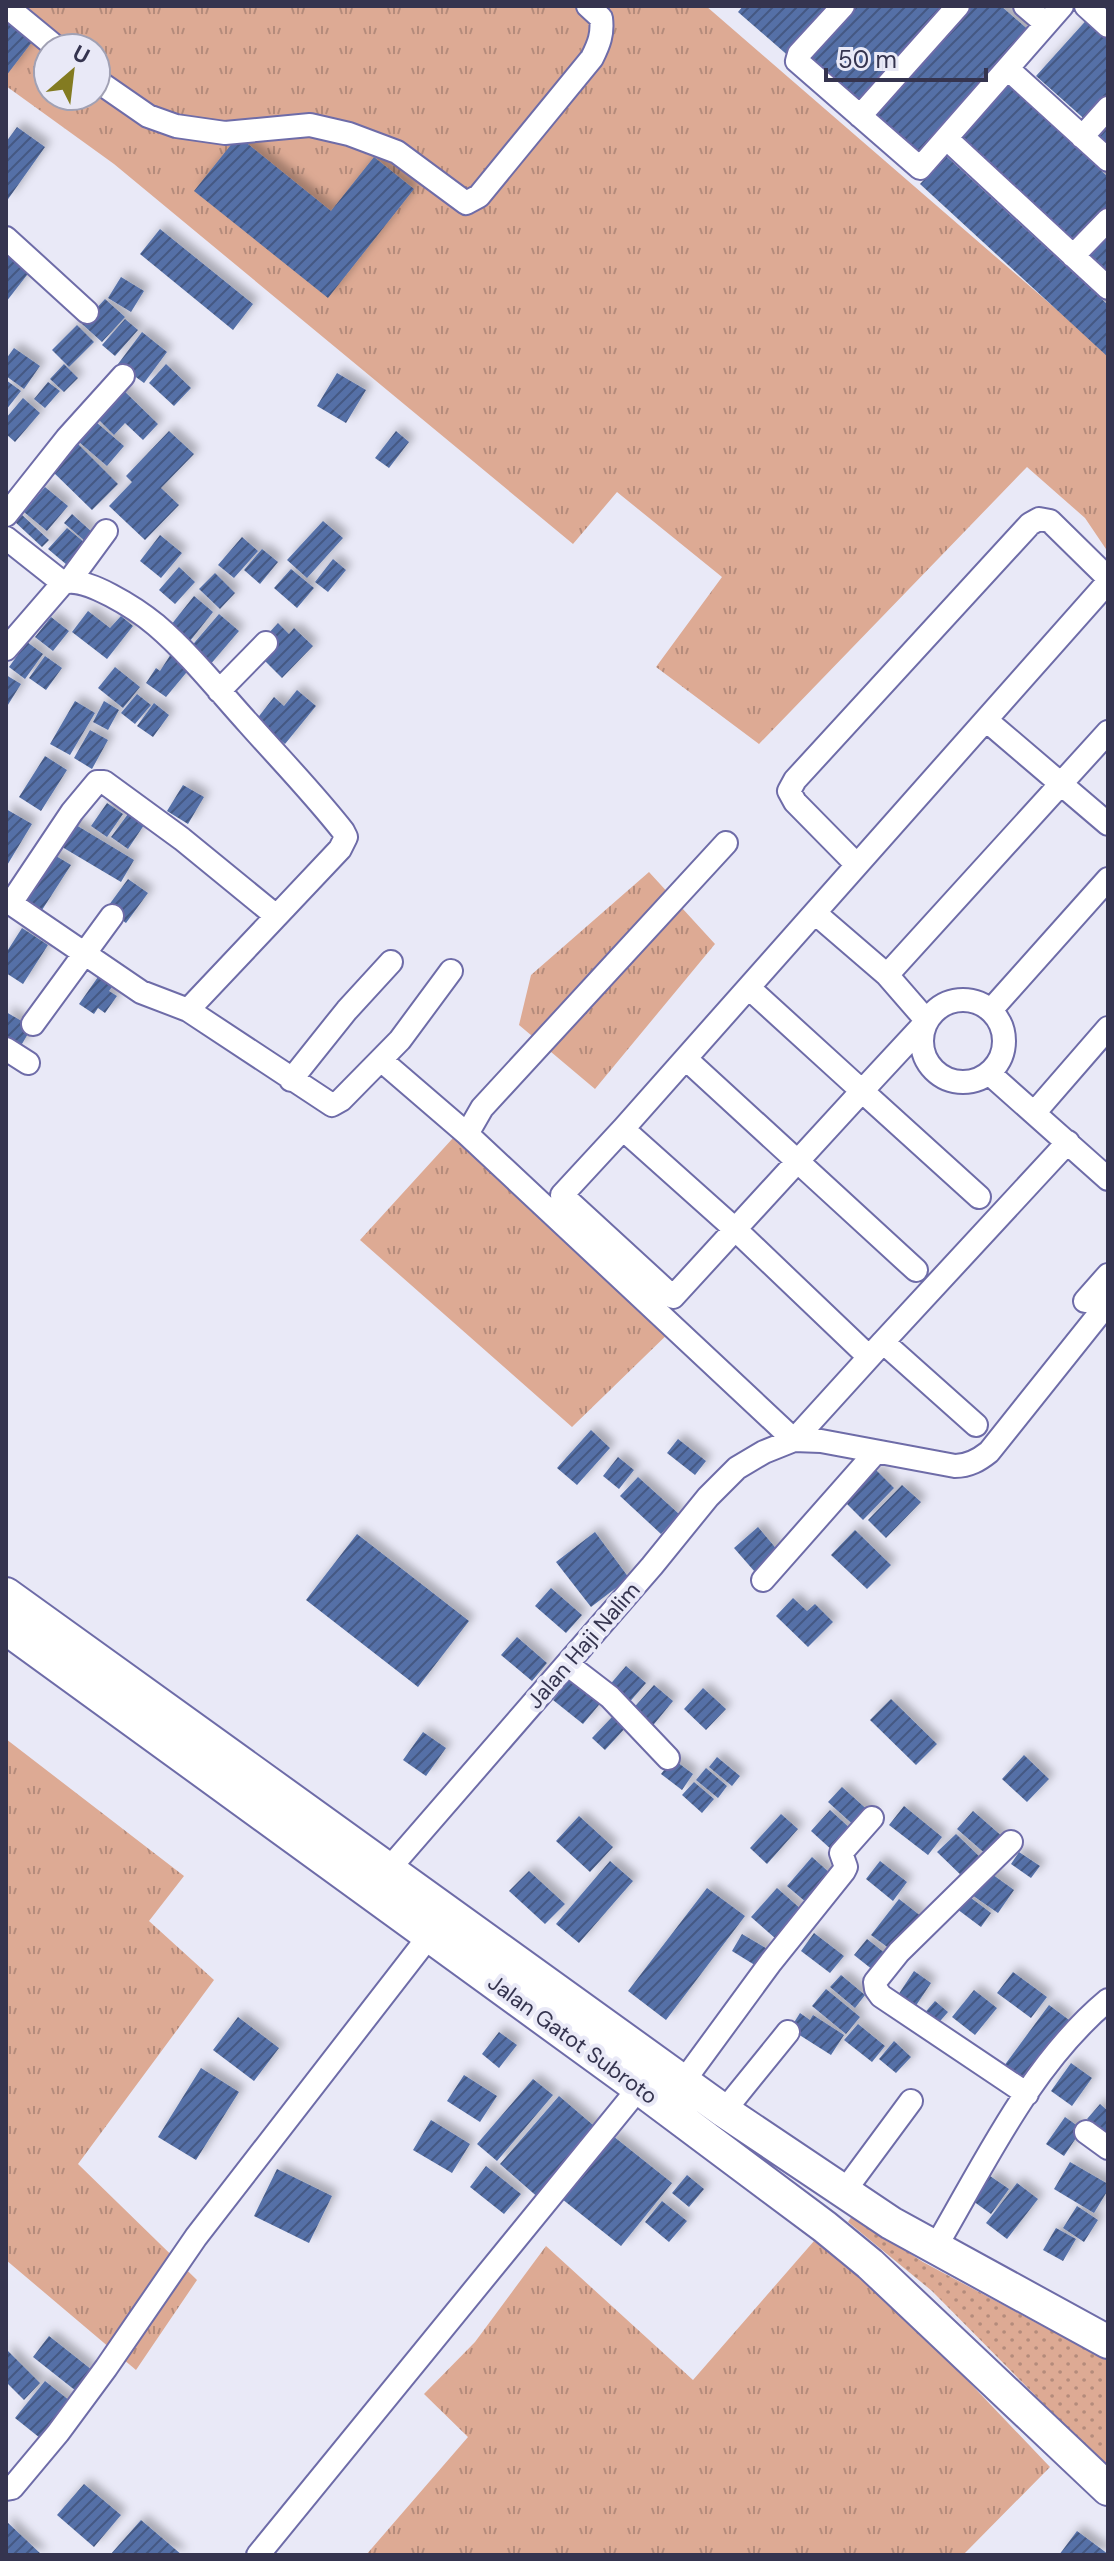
<svg xmlns="http://www.w3.org/2000/svg" width="1114" height="2561" viewBox="0 0 1114 2561" font-family="'DM Sans',sans-serif">
<defs>
<pattern id="grass-tufts" width="24" height="20" patternUnits="userSpaceOnUse" patternTransform="scale(2)"><rect width="24" height="20" fill="#ddaa94"/><path d="M3 7l-1-3M5 7V3M7 7l1-3M15 17l-1-3M17 17v-4M19 17l1-3" fill="none" stroke="#b48b7b"/></pattern>
<pattern id="park-dots" width="8" height="8" patternUnits="userSpaceOnUse" patternTransform="scale(2)"><rect width="8" height="8" fill="#ddaa94"/><path d="M2 2h.1M6 6h.1" fill="none" stroke="#b48b7b" stroke-width="1.8" stroke-linecap="round"/></pattern>
<pattern id="building-hatch" width="6" height="6" patternUnits="userSpaceOnUse" patternTransform="scale(2)"><rect width="6" height="6" fill="#5570a7"/><path d="M-1 1l2-2M0 6l6-6M5 7l2-2" fill="none" stroke="#445883"/></pattern>
<filter id="shadow"><feDropShadow dx="6" dy="-6" stdDeviation="4" flood-color="#0004"/></filter>
</defs>
<rect width="100%" height="100%" fill="#e9e9f7"/>
<path fill="url(#grass-tufts)" fill-rule="evenodd" d="M6 6H706L1108 354V552L1085 518 1027 467 759 744 656 667 722 577 617 492 573 544 114 164 6 86ZM48 48H96V96H48Z
M649 872 715 944 595 1089 519 1025 531 975Z
M453 1138 521 1175 676 1326 572 1427 360 1240Z
M6 1739 184 1876 149 1921 214 1980 78 2164 197 2280 136 2370 6 2260Z
M814 2241 889 2298 1050 2467 963 2555H366L468 2437 424 2394 475 2342 546 2246 693 2380Z"/>
<path fill="url(#park-dots)" d="M852 2216 923 2262 1108 2361V2469L932 2291 848 2222Z"/>
<path fill="url(#building-hatch)" filter="url(#shadow)" d="M743 6H839L792 59 738 12Z
M849 6H945L855 107 801 60Z
M960 6H1001L1032 33 918 162 864 115Z
M1091 15 1108 30V103L1090 124 1036 76Z
M6 22 32 42 6 76Z
M1007 84 1108 177V208L1074 245 957 138Z
M1108 116V146L1093 133Z
M17 127 45 147 6 202V142Z
M238 136 331 211 374 157 414 189 328 298 194 191Z
M946 156 1108 305V357L920 184Z
M160 229 253 304 233 330 140 254Z
M1108 229V277L1084 255Z
M13 250 34 266 6 302V259Z
M121 277 144 291 131 312 108 298Z
M105 299 125 317 102 342 82 324Z
M125 319 138 330 115 356 102 345Z
M77 325 94 342 69 367 52 350Z
M142 332 167 352 144 383 118 364Z
M14 348 40 366 24 389 6 376V359Z
M64 364 78 378 64 392 50 379Z
M166 364 191 388 174 406 149 383Z
M337 373 366 390 346 423 317 406Z
M6 380 21 391 6 410Z
M48 382 60 391 45 408 34 399Z
M119 386 158 424 143 440 125 423 114 435 92 413Z
M23 398 40 413 15 442 6 434V418Z
M96 422 124 446 107 466 79 442Z
M169 431 194 454 161 488 179 505 145 540 109 506 132 482 126 476Z
M396 431 409 442 389 468 375 458Z
M77 443 118 484 92 510 50 469Z
M45 487 68 506 47 531 24 512Z
M21 514 49 540 42 547 14 521Z
M72 514 93 533 85 541 64 523Z
M323 521 343 538 307 578 287 560Z
M67 528 91 548 73 570 48 549Z
M160 535 182 553 161 578 140 561Z
M242 537 258 551 234 578 218 565Z
M262 549 278 562 260 584 244 570Z
M333 559 346 570 328 592 315 582Z
M179 567 195 582 175 604 159 590Z
M291 569 314 588 297 608 274 588Z
M215 573 235 593 220 609 199 589Z
M194 596 213 612 186 646 167 630Z
M88 611 110 628 121 616 133 626 107 659 72 632Z
M219 614 239 631 209 666 189 649Z
M51 617 69 631 53 651 35 637Z
M278 623 289 634 294 628 313 646 282 678 264 660 277 646 267 635Z
M27 642 43 654 25 679 9 667Z
M171 654 191 667 166 697 146 683 156 668 160 671Z
M45 656 62 668 46 690 29 678Z
M115 667 140 687 123 708 98 688Z
M6 675 21 684 6 708Z
M297 690 316 706 285 744 256 720 274 697 284 706Z
M137 694 151 705 135 724 121 713Z
M75 701 95 713 70 755 50 744Z
M104 701 119 710 108 730 93 722Z
M154 703 169 715 153 737 137 726Z
M90 730 108 740 92 769 74 758Z
M45 756 67 770 41 811 19 797Z
M183 785 204 797 188 824 167 811Z
M107 803 123 814 107 837 91 826Z
M6 809 32 824 6 867Z
M128 814 144 825 128 849 111 837Z
M71 822 134 860 121 882 57 844Z
M51 853 71 865 42 910 23 898Z
M128 879 148 893 126 923 106 909Z
M22 928 48 945 23 984 6 973V953Z
M98 977 112 987 109 991 117 996 105 1013 98 1008 94 1014 79 1004Z
M6 1012 32 1027 19 1049 6 1041Z
M591 1430 610 1448 577 1485 557 1468Z
M678 1439 706 1461 695 1475 667 1453Z
M618 1457 634 1470 619 1489 603 1476Z
M876 1470 894 1488 863 1520 845 1502Z
M638 1477 679 1514 661 1534 620 1496Z
M902 1485 921 1502 886 1538 868 1520Z
M758 1527 779 1552 755 1572 734 1548Z
M855 1530 891 1565 867 1589 831 1555Z
M595 1532 629 1578 591 1607 556 1562Z
M357 1534 469 1621 418 1687 306 1600Z
M551 1588 582 1615 566 1633 535 1606Z
M793 1598 807 1611 815 1604 833 1622 808 1647 776 1616Z
M517 1637 547 1663 532 1681 501 1655Z
M626 1666 646 1683 627 1705 607 1688Z
M573 1675 603 1700 583 1724 553 1700Z
M654 1685 673 1701 650 1729 630 1712Z
M703 1688 726 1709 706 1730 684 1709Z
M891 1699 937 1744 916 1765 870 1720Z
M614 1715 627 1726 605 1750 592 1738Z
M423 1732 446 1748 426 1776 403 1760Z
M1024 1755 1049 1779 1027 1802 1002 1779Z
M717 1757 740 1776 732 1786 709 1767Z
M673 1759 693 1774 682 1790 661 1774Z
M706 1768 727 1786 718 1798 696 1780Z
M694 1782 714 1799 702 1813 682 1795Z
M842 1787 872 1814 858 1829 828 1802Z
M904 1806 942 1837 928 1855 889 1825Z
M830 1810 852 1830 833 1851 811 1831Z
M973 1811 1004 1838 988 1856 957 1829Z
M781 1814 798 1829 767 1864 750 1848Z
M579 1816 613 1847 590 1872 556 1841Z
M956 1834 982 1859 964 1878 937 1852Z
M1019 1852 1040 1866 1031 1878 1011 1864Z
M812 1857 831 1874 807 1903 787 1886Z
M610 1861 633 1881 579 1943 556 1924Z
M880 1861 907 1882 893 1901 866 1879Z
M529 1871 565 1904 545 1924 509 1891Z
M989 1872 1014 1890 998 1913 972 1895Z
M707 1888 745 1916 666 2020 628 1991Z
M777 1888 802 1910 776 1939 751 1917Z
M967 1895 991 1913 981 1927 957 1909Z
M899 1899 922 1917 894 1952 871 1935Z
M814 1933 844 1956 830 1973 801 1951Z
M742 1934 769 1950 758 1967 732 1951Z
M867 1939 891 1958 878 1974 854 1955Z
M914 1971 931 1983 913 2010 896 1998Z
M1013 1972 1047 1997 1031 2018 997 1993Z
M841 1975 865 1995 855 2008 830 1987Z
M826 1989 860 2017 846 2034 812 2006Z
M974 1990 997 2008 975 2035 952 2017Z
M935 2001 948 2012 935 2027 922 2016Z
M1049 2005 1069 2020 1025 2081 1004 2066Z
M800 2013 810 2020 813 2015 844 2035 831 2055 790 2029Z
M238 2017 279 2048 254 2081 213 2050Z
M858 2024 885 2046 872 2062 844 2040Z
M499 2032 517 2045 499 2068 482 2054Z
M894 2041 911 2057 896 2073 879 2059Z
M1071 2063 1092 2078 1072 2106 1051 2091Z
M201 2068 239 2092 196 2160 158 2137Z
M464 2075 497 2096 480 2122 447 2101Z
M533 2079 553 2095 497 2161 477 2144Z
M559 2096 600 2131 541 2200 500 2164Z
M1100 2104 1108 2111V2139L1087 2119Z
M1065 2117 1082 2129 1064 2156 1046 2144Z
M431 2120 470 2144 452 2173 413 2150Z
M613 2136 672 2183 621 2246 562 2199Z
M1070 2162 1108 2184V2190L1094 2213 1054 2189Z
M486 2166 521 2194 504 2214 470 2187Z
M277 2169 332 2196 309 2243 254 2216Z
M687 2175 704 2189 689 2207 672 2193Z
M990 2176 1009 2189 991 2214 973 2201Z
M1017 2183 1038 2199 1007 2239 986 2223Z
M662 2201 687 2221 669 2242 645 2222Z
M1077 2206 1098 2220 1084 2242 1063 2228Z
M1056 2228 1076 2239 1063 2261 1043 2250Z
M49 2336 92 2370 76 2391 33 2357Z
M6 2349 40 2383 24 2400 6 2382Z
M45 2381 75 2405 45 2442 15 2418Z
M84 2484 121 2515 94 2547 57 2515Z
M141 2520 182 2555H110Z
M6 2521 42 2555H6Z
M1077 2531 1108 2554V2555H1059Z"/>
<g fill="none" stroke-linecap="round" stroke-linejoin="round">
<defs>
<path id="minor" d="M6 6 57 48
M843 6 799 54 797 61 920 168 1062 6
M1025 6 1046 24
M1086 6 1108 26
M1008 69 1108 160
M96 80 148 116 176 126 225 133 310 125 349 134 397 152 466 203 479 196 592 58C599 44 603 34 601 18L588 6
M860 116 958 6
M1082 137 1108 108
M947 139 1108 288
M6 238 87 312
M1073 256 1108 220
M6 515 67 438 123 376
M6 538 63 583
M70 580 106 531
M6 649 63 583C85 575 138 610 156 625 190 654 219 691 249 724 281 760 313 793 343 831L346 837 340 849 188 1010
M219 691 266 643
M986 720 1108 824
M726 843 482 1108 467 1134 794 1440 821 1441 955 1466C969 1466 979 1460 989 1452L1108 1303
M857 865 795 802 789 791 795 780 1030 524 1039 519 1050 521 1108 578
M6 900 141 992 188 1010 332 1105 341 1100 400 1040 451 971
M11 903 72 812 97 782H104L182 839 275 915
M815 913 887 975 927 1021 862 1091 979 1197
M887 975 1108 732
M922 1041a41 41 0 1 1 82 0a41 41 0 1 1-82 0Z
M991 1010 1108 879
M33 1024 112 916
M6 1049 28 1063
M686 1059 916 1270
M381 1060 467 1134
M990 1074 1108 1179
M291 1080 347 1010 391 962
M1035 1112 1108 1028
M623 1129 562 1195 673 1297 862 1091 749 988
M1085 1301 1108 1275
M883 1342 1068 1142
M868 1356 736 1230 623 1129 1108 582
M763 1580 876 1452
M567 1664 610 1697 668 1758
M1011 1842 899 1952 875 1982 876 1989 881 1996 1027 2094
M388 1870 652 1566 708 1497 737 1468 764 1452 794 1440 883 1342 976 1425
M683 2082 771 1962 844 1871 846 1867 841 1853 872 1818
M724 2111 788 2032
M1086 2132 1108 2148
M843 2193 911 2101
M935 2248C985 2163 1031 2064 1108 2000
M6 2489 12 2488 58 2433 106 2368 196 2237 430 1935
M258 2555 639 2088"/>
<path id="highway" d="M6 1594 724 2111 891 2223 1108 2342
M6 1628 639 2088 825 2227 870 2264 1108 2489"/>
</defs>
<use href="#minor" stroke="#6e6ca8" stroke-width="26"/>
<use href="#highway" stroke="#6e6ca8" stroke-width="36"/>
<use href="#minor" stroke="#fff" stroke-width="22"/>
<use href="#highway" stroke="#fff" stroke-width="32"/>
</g>
<g text-anchor="middle" stroke-width="8" stroke-linejoin="round" paint-order="stroke">
<g font-size="22" fill="#35344f" stroke="#e9e9f7">
<text transform="translate(583 1645) rotate(-49)" y="8">Jalan Haji Nalim</text>
<text transform="translate(573 2039) rotate(36)" y="8">Jalan Gatot Subroto</text>
</g>
</g>
<rect width="1114" height="2561" fill="none" stroke="#35344f" stroke-width="16"/>
<g transform="translate(72 72) rotate(28)"><circle r="38" fill="#e9e9f7" stroke="#a1a1b4" stroke-width="2"/>
<path d="M0-6L14 30L0 20L-14 30Z" fill="#837b21"/>
<text y="-12" font-size="22" font-weight="bold" text-anchor="middle" fill="#35344f">U</text>
</g>
<path d="M826 68v12h160v-12" fill="none" stroke="#35344f" stroke-width="4"/>
<text x="838" y="68" font-size="24" fill="#35344f" stroke="#e9e9f7" stroke-width="6" paint-order="stroke">50 m</text>
</svg>
